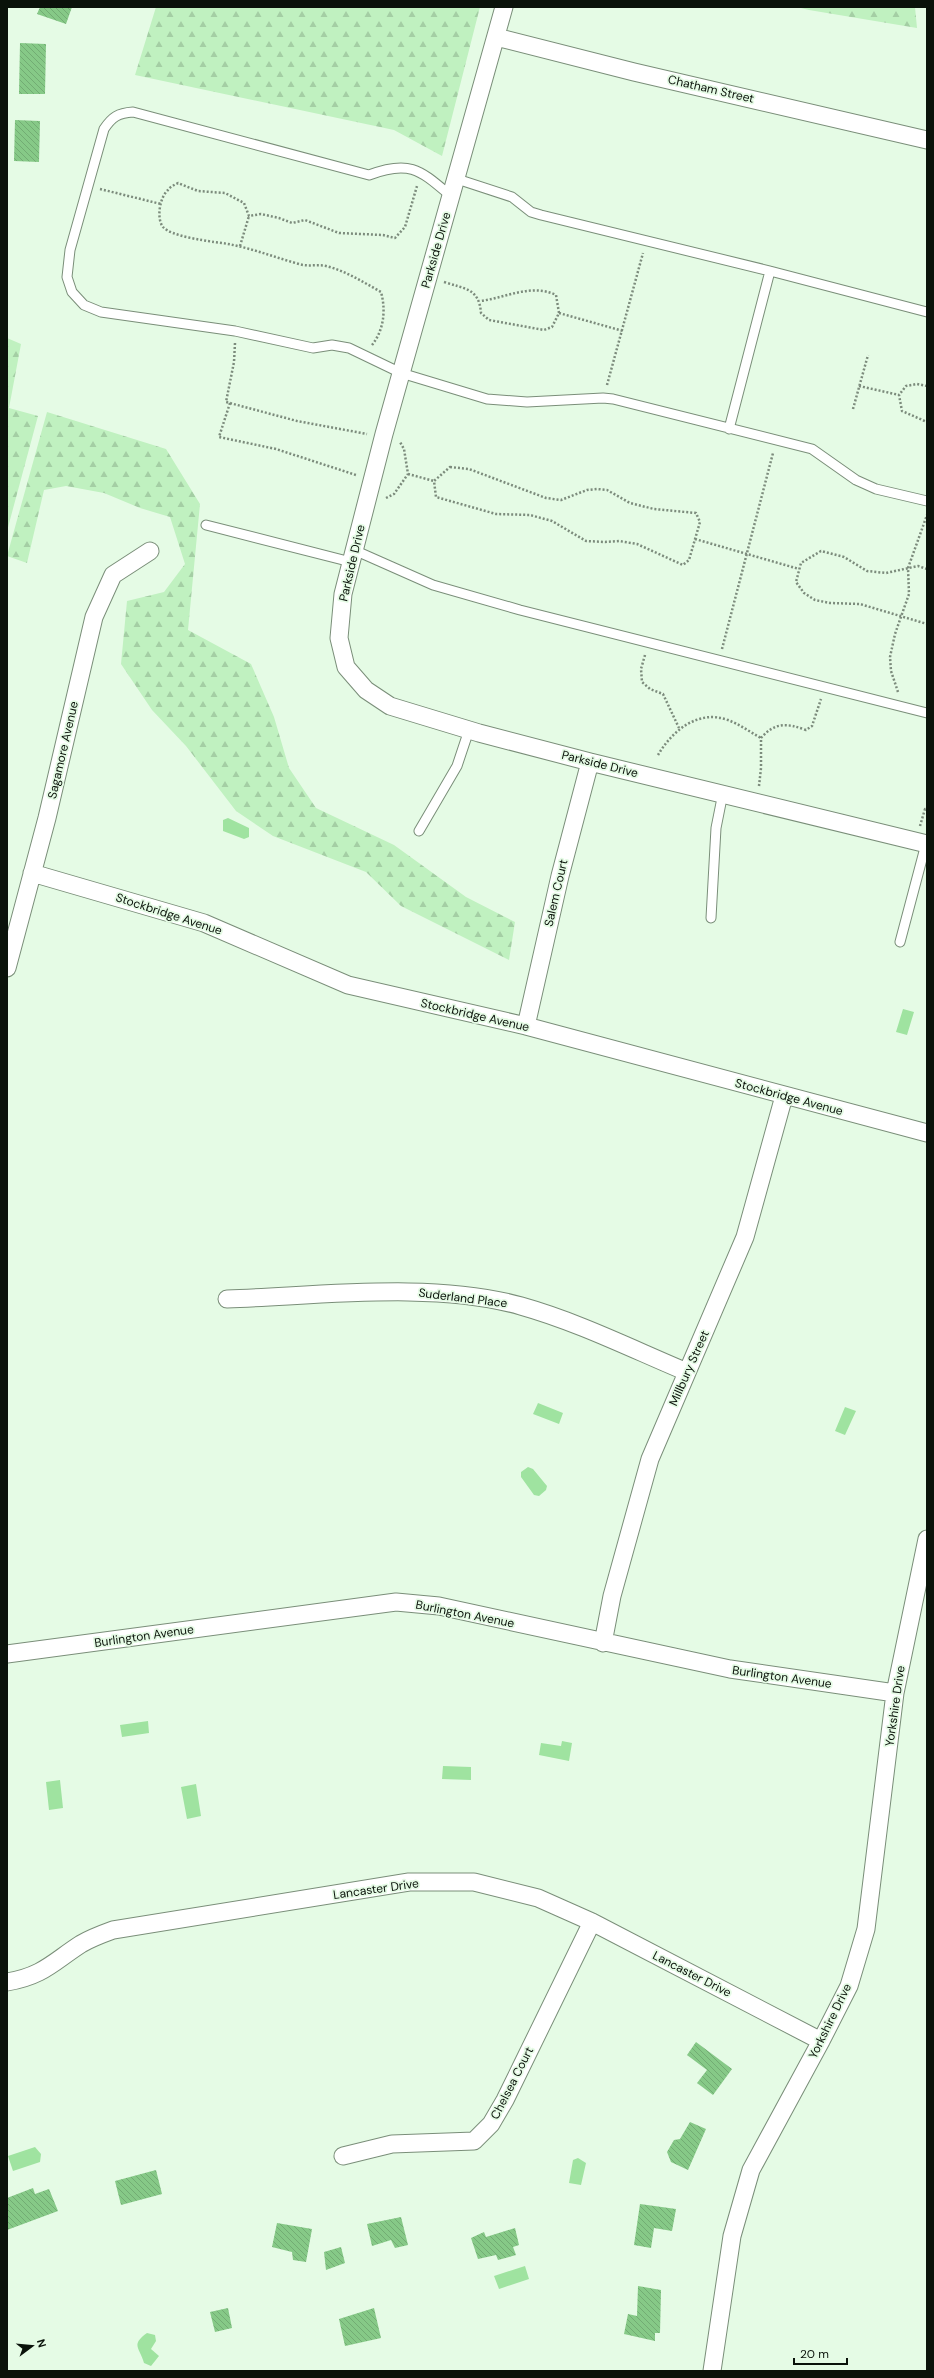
<svg xmlns="http://www.w3.org/2000/svg" width="934" height="2378" viewBox="0 0 934 2378" font-family="'DM Sans',sans-serif">
<defs>
<pattern id="forest-firs" width="22" height="20" patternUnits="userSpaceOnUse"><rect width="22" height="20" fill="#c0f1c0"/><path d="M5 1l3.5 6h-7zM16 11l3.5 6h-7z" fill="#a4cea4"/></pattern>
<pattern id="building-back-hatch" width="6" height="6" patternUnits="userSpaceOnUse"><rect width="6" height="6" fill="#86c987"/><path d="M-1 5l2 2M0 0l6 6M5-1l2 2" fill="none" stroke="#72ac73"/></pattern>
</defs>
<rect width="100%" height="100%" fill="#e5fbe5"/>
<path fill="url(#forest-firs)" d="M156 7H480L442 156 394 130 135 75Z
M797 7H915L917 28 809 10Z
M7 338 21 344 9 408 38 416 7 531Z
M47 412 166 449 200 504 188 630 251 664 274 717 289 768 316 808 394 845 466 897 515 922 509 960 401 906 366 872 273 836 236 811 186 746 152 710 121 664 127 601 164 592 185 564 170 517 140 508 104 493 66 486 44 490 27 563 7 556Z"/>
<path fill="#9fe3a0" d="M228 818 249 828V837L244 839 223 831V820Z
M903 1009 914 1012 907 1035 896 1032Z
M538 1403 563 1413 559 1424 533 1414Z
M845 1407 856 1411 845 1435 835 1431Z
M528 1467 533 1469 547 1486 546 1490 539 1496 534 1495 521 1477V1472Z
M148 1721 149 1733 122 1737 120 1725Z
M562 1741 572 1743 569 1761 539 1755 541 1743 561 1746Z
M443 1766 471 1767V1780L442 1779Z
M60 1780 63 1808 49 1810 46 1782Z
M196 1784 201 1816 187 1819 181 1787Z
M35 2147 41 2154 40 2162 13 2171 8 2156Z
M578 2158 586 2163 581 2185 569 2183 573 2160Z
M525 2266 529 2279 499 2289 494 2276Z
M147 2333 155 2335 156 2341 151 2349 159 2356 151 2366 144 2363C140 2348 130 2345 147 2333Z"/>
<path fill="url(#building-back-hatch)" d="M40 7H72L66 24 37 14Z
M20 43 46 44 45 94H19Z
M15 120 40 121 39 162 14 161Z
M696 2042 732 2069 713 2095 697 2083 707 2070 687 2055Z
M690 2122 706 2129 688 2170 671 2162 667 2152 674 2140 680 2139Z
M156 2170 162 2194 121 2205 115 2181Z
M33 2188 35 2194 49 2189 58 2211 7 2230V2198Z
M640 2204 676 2209 672 2231 654 2228 651 2248 634 2245Z
M401 2217 408 2245 395 2248 391 2240 372 2246 367 2224Z
M277 2223 312 2229 306 2262 293 2260 292 2252 272 2247Z
M515 2228 519 2245 513 2247 516 2255 498 2260 496 2255 478 2259 471 2238 484 2232 486 2237Z
M341 2247 345 2263 326 2270 324 2252Z
M638 2286 661 2290 660 2333H655V2341L624 2334 628 2314 637 2316Z
M228 2308 232 2328 215 2332 210 2312Z
M374 2308 381 2338 345 2346 339 2319Z"/>
<g fill="none" stroke-linecap="round" stroke-linejoin="round">
<defs>
<path id="service" d="M457 179 512 197 531 212 541 215 770 271 927 312
M452 197C421 171 411 159 369 175L133 112C118 113 112 117 104 129L70 250 67 277 72 292 84 305 101 312 235 331 313 348 332 345 349 348 401 373 487 399 527 402 603 398 613 399 812 449 856 480 876 489 927 501
M729 429 770 271
M206 525 351 562
M354 550 433 585 520 610 927 713
M419 831 457 766 469 730
M711 918 716 828 723 793
M900 942 926 844"/>
<path id="minor" d="M504 7 384 434 343 594 339 638 346 667 366 690 390 706 479 733 590 762 927 844
M496 37 634 72 927 140
M32 873 204 923 348 985 526 1026 927 1133
M7 968 47 818 94 617 113 575 150 551
M526 1026 560 876 590 762
M227 1299C317 1296 434 1281 521 1306 578 1322 632 1349 687 1372
M603 1643 612 1596 650 1459 745 1237 784 1096
M7 1654 396 1602 439 1606 730 1669 895 1693
M7 1982C43 1976 53 1962 81 1944 91 1938 102 1934 113 1930L409 1882H474L538 1898 592 1922 821 2041
M343 2156 392 2144 474 2141 491 2124 505 2100 592 1922
M712 2371 732 2236 751 2170 821 2041 849 1986 866 1929 895 1693 927 1539"/>
</defs>
<use href="#service" stroke="#7a8e79" stroke-width="11"/>
<use href="#minor" stroke="#7a8e79" stroke-width="19"/>
<path stroke="#7c8b7c" stroke-width="2.5" stroke-dasharray="2 2" stroke-linecap="butt" d="M100 189 161 204
M240 246 249 216
M444 282C465 289 479 288 481 313L489 320 544 330 552 327 559 313 556 295C531 283 506 298 480 301
M559 313 623 331
M235 343 234 362 226 402 297 421 367 434
M372 345C384 330 386 310 381 292 363 282 346 271 326 266 317 264 308 267 299 264 270 256 244 245 214 242 202 240 171 236 163 227 156 218 160 197 168 190 170 187 174 185 178 183L198 191 225 193 244 203 249 216 261 214 279 218 292 223 305 220 339 233 383 235 395 238 405 227 417 186
M607 385 643 253
M859 386 899 395
M927 386 917 384 906 386 899 395 902 411 927 422
M230 403 219 437 276 449 356 475
M853 409 868 355
M450 467 469 469 546 498 561 500 587 490 597 489 607 490 630 503 654 509 696 513 700 522 689 560 683 565 637 544 619 541 605 542 586 541 552 521 530 515 496 514 436 497 434 481Z
M408 474 434 481
M386 498 394 494 408 474 404 449 400 442
M695 539 799 569
M927 569 918 566 886 573 867 571 844 557 821 551 801 563 796 582 804 593 815 600 830 603 860 604 927 624
M722 649 773 453
M645 655 641 669 642 682 650 689 663 694 679 728
M898 692 891 671 890 657 895 634 909 594 908 568 927 515
M658 755C672 731 698 709 728 720 739 724 750 732 761 738
M759 786 761 768V738C775 722 787 723 806 730L812 726 821 699
M920 826 925 809 927 810"/>
<use href="#service" stroke="#fff" stroke-width="9"/>
<use href="#minor" stroke="#fff" stroke-width="17"/>
</g>
<g text-anchor="middle" stroke-width="3.5" stroke-linejoin="round" paint-order="stroke">
<g font-size="12" fill="#0a120a" stroke="#e5fbe5">
<text transform="translate(711 89) rotate(13)" y="4">Chatham Street</text>
<text transform="translate(436 250) rotate(-74)" y="4">Parkside Drive</text>
<text transform="translate(352 563) rotate(-77)" y="4">Parkside Drive</text>
<text transform="translate(63 750) rotate(-77)" y="4">Sagamore Avenue</text>
<text transform="translate(600 764) rotate(14)" y="4">Parkside Drive</text>
<text transform="translate(556 893) rotate(-77)" y="4">Salem Court</text>
<text transform="translate(169 914) rotate(18)" y="4">Stockbridge Avenue</text>
<text transform="translate(475 1015) rotate(13)" y="4">Stockbridge Avenue</text>
<text transform="translate(789 1097) rotate(15)" y="4">Stockbridge Avenue</text>
<text transform="translate(463 1298) rotate(7)" y="4">Suderland Place</text>
<text transform="translate(689 1368) rotate(-66)" y="4">Millbury Street</text>
<text transform="translate(465 1614) rotate(11)" y="4">Burlington Avenue</text>
<text transform="translate(144 1636) rotate(-8)" y="4">Burlington Avenue</text>
<text transform="translate(782 1677) rotate(8)" y="4">Burlington Avenue</text>
<text transform="translate(895 1706) rotate(-82)" y="4">Yorkshire Drive</text>
<text transform="translate(376 1889) rotate(-8)" y="4">Lancaster Drive</text>
<text transform="translate(692 1974) rotate(27)" y="4">Lancaster Drive</text>
<text transform="translate(830 2021) rotate(-64)" y="4">Yorkshire Drive</text>
<text transform="translate(512 2083) rotate(-63)" y="4">Chelsea Court</text>
</g>
</g>
<rect width="934" height="2378" fill="none" stroke="#0a120a" stroke-width="16"/>
<g transform="translate(32 2346) rotate(74)" stroke="#e5fbe5" stroke-width="3" paint-order="stroke">
<path d="M0-3L7 15L0 10L-7 15Z" fill="#0a120a"/>
<text y="-6" font-size="11" font-weight="bold" text-anchor="middle" fill="#0a120a">N</text>
</g>
<path d="M794 2358v6h53v-6" fill="none" stroke="#0a120a" stroke-width="2"/>
<text x="800" y="2358" font-size="12" fill="#0a120a" stroke="#e5fbe5" stroke-width="3" paint-order="stroke">20 m</text>
</svg>
